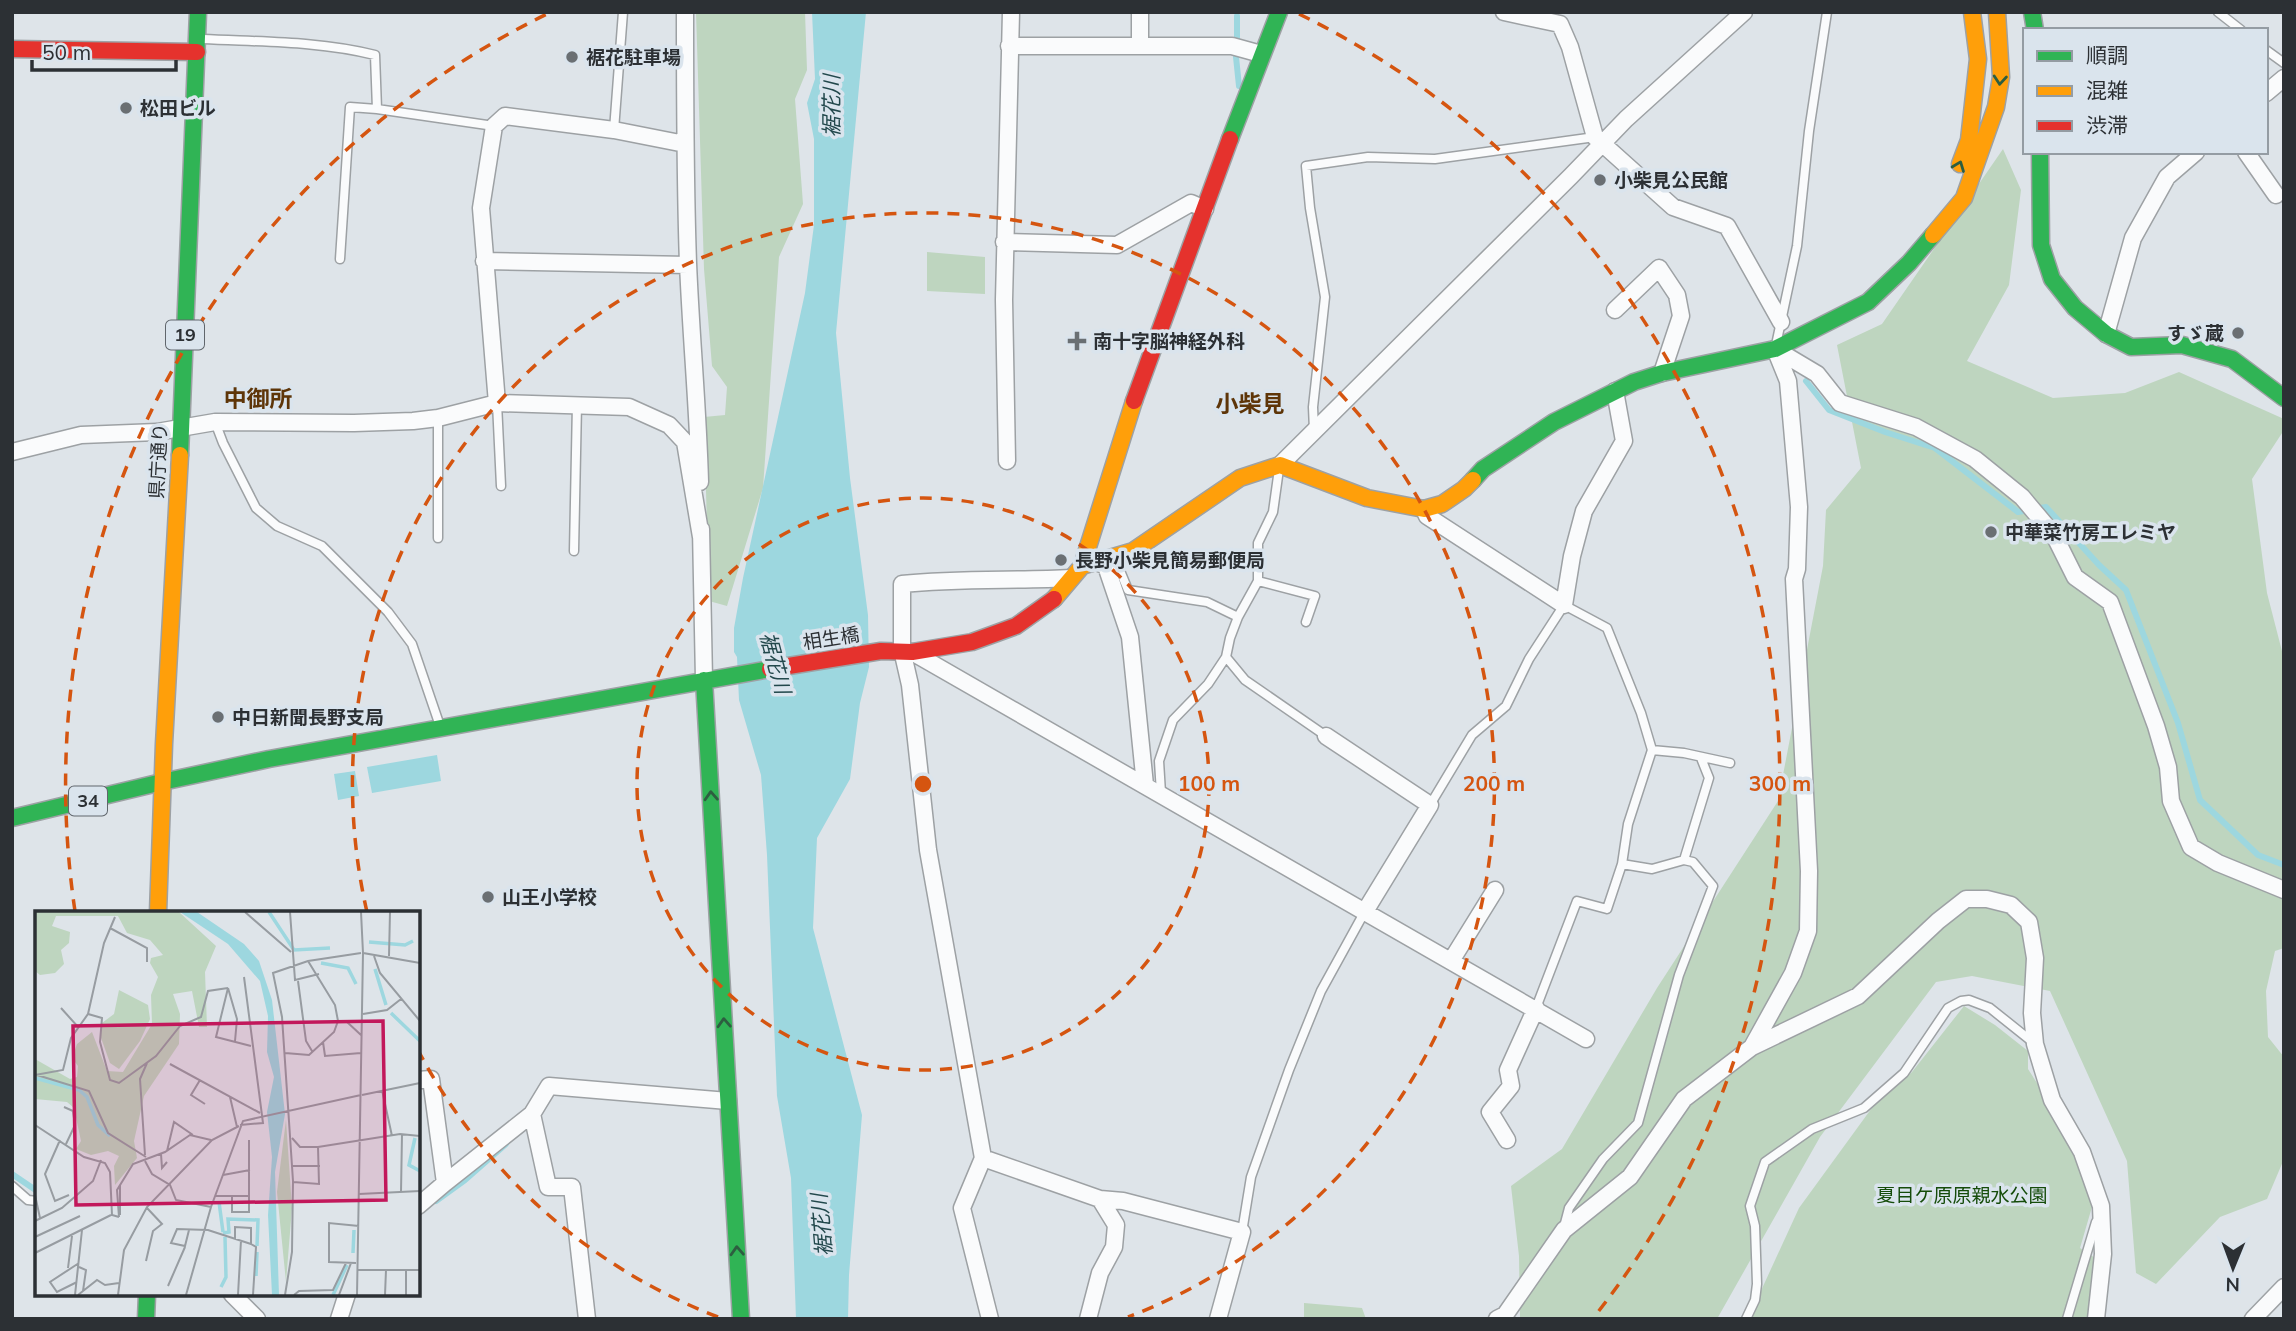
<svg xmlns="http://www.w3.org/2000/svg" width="2296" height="1331" viewBox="0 0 2296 1331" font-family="Mulish,'Noto Sans JP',sans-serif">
<rect width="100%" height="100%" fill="#dee4e9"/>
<path fill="#bed5bf" d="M696 12H805L807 70 795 99 803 204 779 257 763 488 727 606 709 601 704 417 725 415 727 387 712 366 704 269Z
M2003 149 2021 190 2009 285 1967 361 2053 398 2125 393 2179 372 2284 419V430L2252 479 2267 593 2284 659V948L2275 951 2266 991 2268 1037 2284 1057V1159L2267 1199 2220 1217 2156 1284 2136 1273 2127 1161 2050 991 1972 976 1936 982 1820 1137 1717 1319H1520L1519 1256 1511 1186 1562 1149 1657 988 1778 801 1823 566 1826 510 1861 468 1837 345 1882 324Z
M927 252 985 257V294L927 291Z
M1964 1006 1995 1025 2028 1051V1069L2078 1147 2094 1200 2080 1248 2095 1258 2087 1319H1748L1799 1208 1874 1105 1912 1072Z
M1304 1303 1362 1308 1366 1319H1304Z"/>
<path fill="#9dd7df" d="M812 12H866L836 333 850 478 868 615 869 667 860 703 850 779 817 838 813 928 862 1115 849 1275 848 1319H796L791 1178 777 1096 767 855 761 775 739 700 737 657 734 652V628L743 578 805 293 814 225V139L807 103 815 79Z
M437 755 441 781 372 793 367 767Z
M355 771 359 796 338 800 334 774Z"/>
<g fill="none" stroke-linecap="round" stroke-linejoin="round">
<path stroke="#9dd7df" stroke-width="6" d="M1237 40V16
M1236 57 1239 86
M1806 381 1829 410 1885 432 1935 448 2018 512 2046 507 2099 565 2126 590 2178 723 2200 800 2258 855 2284 865
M12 1174 37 1191
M436 1201 465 1180 506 1144"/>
<defs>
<path id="lane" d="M2218 12 2241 30
M203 39C261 42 319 41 375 55L377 109 494 126
M2266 50 2284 63
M614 130 623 12
M340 259 350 107 377 109
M1776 345 1797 246 1809 131 1827 12
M497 403 501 486
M215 422 223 443 256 508 277 526 322 546 388 612 412 644 440 726
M1314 430 1313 407 1325 297 1310 208 1306 166 1368 157 1435 159 1595 137
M438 538V418
M574 551 577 404
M1107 567 1121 573 1128 590 1207 602 1238 617
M1258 581 1315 596 1306 622
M1226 657 1245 680 1326 736
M1652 750 1684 753 1730 763
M1161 793 1159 761 1173 720 1208 684 1226 657 1230 638 1238 617 1258 581V543L1273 512 1279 469
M1430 805 1472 735 1506 706 1529 659 1564 605 1607 628 1641 713 1652 750 1628 824 1622 864 1607 909 1577 901 1536 1008
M1684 860 1709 778 1701 758
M12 1186 28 1200 37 1201
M1564 1227 1569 1208 1603 1159 1638 1123 1679 975 1713 886 1693 862 1684 860 1652 869 1622 864
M1242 1232 1251 1177 1289 1070 1321 991 1364 913
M1746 1319 1755 1300 1757 1284 1755 1226 1750 1206 1765 1162 1812 1129 1864 1108 1904 1073 1948 1008 1961 1001 1969 1000 1990 1008 2035 1044
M2067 1319 2096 1222"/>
<path id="street" d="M685 12C685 96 685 180 688 263 691 336 698 409 700 482
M1140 12V45
M1504 12 1560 24 1570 47 1595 137 1673 207 1727 226 1781 322
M1009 46H1232L1261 54
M2266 93 2284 78
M2246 152 2276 195
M1004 242 1117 245 1191 203 1205 209
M484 261 688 265
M1615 310 1659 268 1677 295 1681 316 1662 373
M2106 334 2133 238 2167 177 2196 152
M1775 349 1817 374 1840 403 1916 427 1975 459 2022 497 2054 535 2075 577 2110 602 2156 726 2168 767 2171 801 2191 847 2218 863 2284 890
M497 403 481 208 494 126 505 116 614 130 685 144
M12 452 81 435 157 432 215 422 354 423 413 421 438 418 497 403 629 407 669 425 685 442 701 537
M1007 461 1004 300 1011 12
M1280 465 1571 176 1626 119 1744 12
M1424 509 1427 516 1564 605 1572 556 1584 511 1624 441 1615 391
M701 529 704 680
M1097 562 1106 566 1130 637 1145 785
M912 652 1586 1039
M1326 736 1430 805 1364 913
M1451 961 1495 890
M1752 1047 1793 973 1808 931 1809 871 1794 579 1797 569 1799 507 1788 381 1775 349
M418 1080 431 1079 445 1183
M532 1114 548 1187H572L587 1319
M1507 1140 1490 1112 1511 1086 1508 1070 1536 1008
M983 1158 1100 1199 1123 1201 1242 1232 1218 1319
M418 1206 445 1183 532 1114 549 1086 728 1101
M232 1294 257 1319
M339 1319 347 1294
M990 1319 962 1208 983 1158 928 850 910 685 902 650V584C958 578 1015 581 1071 578
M1088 1319 1100 1273 1114 1247 1116 1225 1100 1199
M1497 1319 1505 1315 1564 1230 1630 1177 1684 1099 1752 1047 1858 996 1938 921 1966 899H1987L2011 905 2029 922 2035 958 2032 1013 2035 1044 2052 1100 2082 1152 2101 1206 2103 1254 2096 1319
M2253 1319 2284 1287"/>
<path id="fast" d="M2032 12 2035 30
M1230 139 1279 12
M2040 152 2041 245 2052 279 2075 308 2106 334 2131 347 2182 345 2232 359 2284 398
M180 455 198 12
M1473 480 1483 469 1554 422 1634 382 1662 373 1775 349 1868 302 1909 263 1933 235
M704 680 741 1319
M162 782 269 759 770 669
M12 818 162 782
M146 1319 147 1294"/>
<path id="slow" d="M1960 164 1969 140 1978 59 1972 12
M1933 235 1964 198 1996 107 2001 77 1997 12
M1082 566 1133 551 1240 478 1280 465 1367 498 1424 509 1442 504 1464 489 1473 480
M1054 599 1082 566 1134 401
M158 913 164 744 180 455"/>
<path id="jam" d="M12 49 197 52
M1134 401 1230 139
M770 669 881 651 912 652 972 642 1016 626 1054 599"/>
</defs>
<use href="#lane" stroke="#9da1a4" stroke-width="11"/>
<use href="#street" stroke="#9da1a4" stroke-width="19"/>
<use href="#fast" stroke="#9da1a4" stroke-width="19"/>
<use href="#slow" stroke="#9da1a4" stroke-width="19"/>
<use href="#jam" stroke="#9da1a4" stroke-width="19"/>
<use href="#lane" stroke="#fafbfc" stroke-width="8"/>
<use href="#street" stroke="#fafbfc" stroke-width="16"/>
<use href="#fast" stroke="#30b455" stroke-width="16"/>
<use href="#slow" stroke="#ff9f0a" stroke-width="16"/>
<use href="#jam" stroke="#e5322d" stroke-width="16"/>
</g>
<defs><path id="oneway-chevron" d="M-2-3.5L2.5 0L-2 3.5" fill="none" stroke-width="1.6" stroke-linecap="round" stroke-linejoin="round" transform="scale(1.75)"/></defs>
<g stroke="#2d5e40">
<use href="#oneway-chevron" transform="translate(2000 80) rotate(95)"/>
<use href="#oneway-chevron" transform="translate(1959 166) rotate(-69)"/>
<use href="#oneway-chevron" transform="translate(711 796) rotate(-93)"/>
<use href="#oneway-chevron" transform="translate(724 1023) rotate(-93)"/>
<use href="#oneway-chevron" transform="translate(737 1251) rotate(-93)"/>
</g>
<g fill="none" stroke="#d55510" stroke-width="3.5" stroke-dasharray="12 9">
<circle cx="923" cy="784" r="286"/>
<path d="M718 1317A571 571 0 0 1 419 1052M367 912A571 571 0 1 1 1128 1317"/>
<path d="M75 911A857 857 0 0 1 547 14M1299 14A857 857 0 0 1 1594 1317"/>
</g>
<g fill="#6a6f73" stroke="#dae4ed" stroke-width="2.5">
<circle cx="572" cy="57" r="7"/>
<circle cx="126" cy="108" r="7"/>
<circle cx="1600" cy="180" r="7"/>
<circle cx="2238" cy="333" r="7"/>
<path d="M1073.5 330.5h7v7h7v7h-7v7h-7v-7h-7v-7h7z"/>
<circle cx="1991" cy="532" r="7"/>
<circle cx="1061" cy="560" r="7"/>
<circle cx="218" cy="717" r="7"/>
<circle cx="488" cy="897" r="7"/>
</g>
<g text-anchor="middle" stroke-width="7" stroke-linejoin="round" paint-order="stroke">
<g fill="#dae4ed" stroke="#60666c" stroke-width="2">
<rect x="166" y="320.5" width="38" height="29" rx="5"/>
<rect x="69" y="786.5" width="38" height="29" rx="5"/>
</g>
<g font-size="18" font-weight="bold" fill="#2c3034">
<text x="185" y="341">19</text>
<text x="88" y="807">34</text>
</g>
<g font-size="19" font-weight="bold" fill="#2c3034" stroke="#dae4ed" text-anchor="start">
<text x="586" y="64">裾花駐車場</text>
<text x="140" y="115">松田ビル</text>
<text x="1614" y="187">小柴見公民館</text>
<text x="2224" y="340" text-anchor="end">すゞ蔵</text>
<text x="1093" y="348">南十字脳神経外科</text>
<text x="2005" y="539">中華菜竹房エレミヤ</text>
<text x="1075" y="567">長野小柴見簡易郵便局</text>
<text x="232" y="724">中日新聞長野支局</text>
<text x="502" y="904">山王小学校</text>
</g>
<g font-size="19" fill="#2c3034" stroke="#dae4ed">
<text transform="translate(158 461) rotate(-87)" y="7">県庁通り</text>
<text transform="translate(831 638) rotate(-9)" y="7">相生橋</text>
</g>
<g font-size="19" fill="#154c0a" stroke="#dae4ed">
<text x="1962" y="1202">夏目ケ原原親水公園</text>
</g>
<g font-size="21" font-style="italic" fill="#22484c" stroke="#dae4ed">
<text transform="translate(832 106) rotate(-90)" y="7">裾花川</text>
<text transform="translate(775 663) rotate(75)" y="7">裾花川</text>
<text transform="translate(822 1225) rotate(-95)" y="7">裾花川</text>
</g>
<g font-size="23" font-weight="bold" fill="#5e3508" stroke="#dae4ed">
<text x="258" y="407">中御所</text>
<text x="1250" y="412">小柴見</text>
</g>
</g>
<g transform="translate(35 911)">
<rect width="385" height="385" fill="#dee4e9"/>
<path d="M0 1H144L181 35 170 61 172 116H164L157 80 138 83 145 103 144 133 109 185 99 230 102 247 80 274 79 255 84 245 73 240 56 244 41 238 46 230 39 197 32 191 0 188V148L35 168 42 166 43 155 37 147 42 133 57 121 72 160 88 161 117 113 116 84 123 66 115 52 116 47 128 44 115 29 92 22 83 5H21L17 15 35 21 34 32 26 39 29 53 20 62 5 64 0 60ZM84 79 113 94 115 108 105 130 84 158 75 152 65 124 67 112 79 103ZM251 209 257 297 251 371 242 281Z" fill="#bed5bf"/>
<path d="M145 1H162L209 33 224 50 237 89 250 203 240 261 244 384H237L233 304 237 246 232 201 239 166 232 141 233 105 225 70 193 33Z" fill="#9dd7df"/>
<path fill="none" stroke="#9dd7df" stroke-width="3.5" d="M234 1 259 39 295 37M334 31 370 34 378 30M286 52 313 57 321 73M340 58 351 94M356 102 385 130M0 167 44 179 52 186 63 214 75 225M380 227 374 254 385 260M184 291 188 321M188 322 194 321 193 308 223 309 222 335M318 342 319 319M221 365 222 341M186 376 191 366 190 326M298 384 312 354"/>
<path fill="none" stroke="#979ca1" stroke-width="2" d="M210 1 256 41M255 1 260 69 284 63M326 1 328 42M75 17 112 37V51M339 45 345 62 385 110M354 45 355 1M263 70 271 130 277 140M193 77 181 126 216 135M193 77 202 108 200 130M26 97 44 117M53 103 69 32 80 6M328 103 352 99 366 88M303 110 312 111 326 124M288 131 290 145 326 142M250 142 274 144 299 121 303 110 300 94 273 50M135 153 225 202M0 164 28 159 36 127 53 103 67 107 65 131 75 169 84 172 121 145 145 115 166 106 173 80 193 77M2 164 54 180 73 222 111 246M165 169 156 184 170 193M347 179 357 225M327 184 385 172M195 186 202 216M29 196 38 200 40 214 31 233M0 214 49 246 70 252 75 261 77 304 84 306M205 214 228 212 209 66M257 227 265 236H283L365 223 385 225M25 229 10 263 20 290 34 284M132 240 139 211 158 224M126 243 127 257 132 251M110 244 105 168 112 152M110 250 117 263 135 274 141 289 176 296M257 255H285M188 264 215 259M258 271 284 273 283 236M366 281 367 223M324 283 385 280M0 284 5 307M181 285H215M197 286V301H214V229M85 304V274M84 306 82 279 98 253 130 241 155 224 176 229M0 310 27 297 58 270 66 249M154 319 150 335 136 332 142 318 173 319 216 333M0 326 45 305M200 328V316L216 317V333L221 336 218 384M0 342 76 304M111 350 118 320 127 313 112 297M321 352 294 351V312L324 315M33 357 37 325M323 359H385M42 371 22 381 15 371 44 352M133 375 150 336M48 380 62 369 70 374 84 372M40 384 47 319M43 384 48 380 51 359 44 356M83 384 89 339 112 296 177 229 204 215M151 384 176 296 208 210 326 184M203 384 206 329M250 384 257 341 258 270 247 106 238 62 273 50 326 42M259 384 264 380 298 379 311 352M304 384 316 352M322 384 328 42 385 52M350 384 351 359M371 384V359"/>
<path fill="#c2185b" fill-opacity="0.15" stroke="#c2185b" stroke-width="3.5" d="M348 110 351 289 41 294 38 115Z"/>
<rect width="385" height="385" fill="none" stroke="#2c3034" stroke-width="3.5"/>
</g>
<circle cx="923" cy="784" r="10" fill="#d55510" stroke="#dae4ed" stroke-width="3.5"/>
<g font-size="21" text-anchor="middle" font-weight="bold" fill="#d55510" stroke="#dae4ed" stroke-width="7" stroke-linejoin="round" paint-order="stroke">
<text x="1209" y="791">100 m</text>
<text x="1494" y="791">200 m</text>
<text x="1780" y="791">300 m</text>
</g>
<rect width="2296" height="1331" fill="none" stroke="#2c3034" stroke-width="28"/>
<rect x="2023" y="28" width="245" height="126" fill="#dae4ed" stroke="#949ca3" stroke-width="2"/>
<rect x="2037" y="51" width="35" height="10" fill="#30b455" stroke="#949ca3" stroke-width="2"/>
<text x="2086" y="63" font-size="21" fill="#2c3034">順調</text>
<rect x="2037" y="86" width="35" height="10" fill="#ff9f0a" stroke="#949ca3" stroke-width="2"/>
<text x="2086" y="98" font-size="21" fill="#2c3034">混雑</text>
<rect x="2037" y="121" width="35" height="10" fill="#e5322d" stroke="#949ca3" stroke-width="2"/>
<text x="2086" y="133" font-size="21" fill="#2c3034">渋滞</text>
<g transform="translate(2233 1268) rotate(181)" stroke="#dae4ed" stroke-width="5" paint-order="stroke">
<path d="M0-5L12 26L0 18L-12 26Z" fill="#2c3034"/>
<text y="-10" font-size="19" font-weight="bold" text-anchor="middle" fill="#2c3034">N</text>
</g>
<path d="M32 60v10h144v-10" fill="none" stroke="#2c3034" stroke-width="3.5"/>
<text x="42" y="60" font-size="21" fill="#2c3034" stroke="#dae4ed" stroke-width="5" paint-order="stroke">50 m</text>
</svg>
